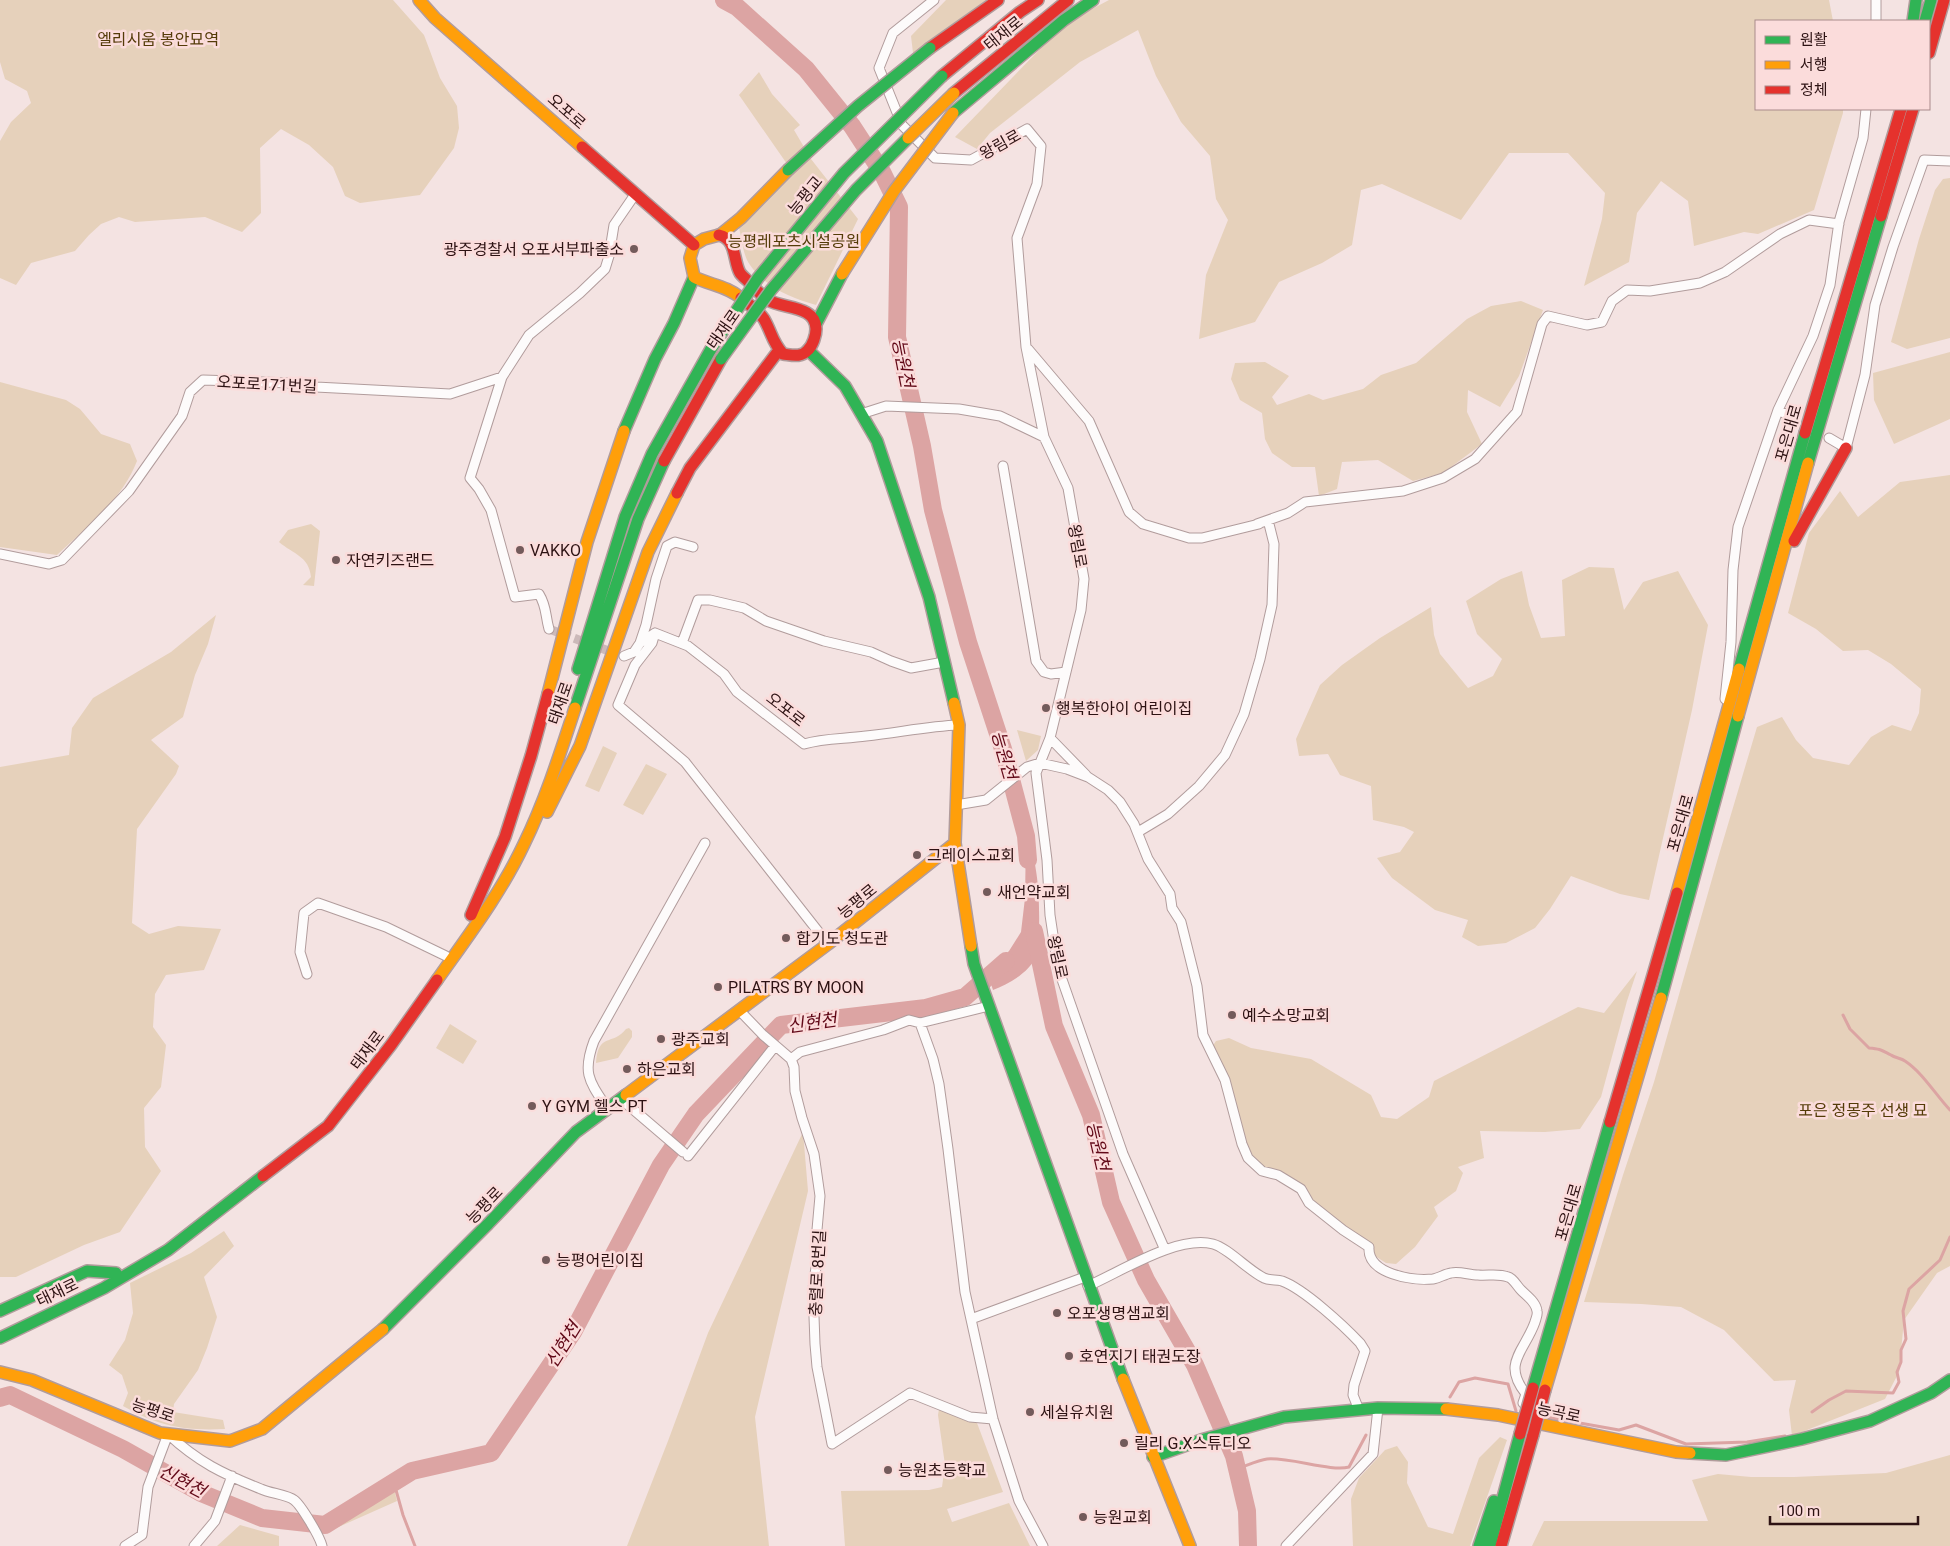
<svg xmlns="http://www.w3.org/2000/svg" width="1950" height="1546" viewBox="0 0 1950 1546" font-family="Roboto,'Noto Sans KR',sans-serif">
<rect width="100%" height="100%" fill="#f4e3e2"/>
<path fill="#e6d1bb" d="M0 0H393L424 35 440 78 457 106 459 128 454 148 420 195 360 203 345 196 333 167 309 145 281 129 260 148 261 213 242 232 205 217 135 222 119 217 101 224 89 235 75 251 31 263 16 285 0 278V141L11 122 31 103 27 91 5 79 0 62Z
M946 0H992L913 53 911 36Z
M1109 0H1829L1833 21H1756V109H1843V113L1814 210 1758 234 1744 232 1694 246 1688 201 1661 181 1637 213 1629 262 1584 286 1602 219 1605 193 1568 153H1509L1461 220 1382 184 1361 190 1352 245 1322 263 1279 282 1255 322 1199 339 1206 275 1228 220 1216 199 1210 156 1181 122 1156 76 1138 30 1080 62 990 133 977 149 955 137 1064 24Z
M759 72 772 94 800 125 794 130 811 159 858 219 816 305C791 298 766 288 750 265 743 256 742 239 739 228L794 174 739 95Z
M1950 178V338L1907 349 1891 342 1919 239 1935 190 1943 179Z
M1521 301 1543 310 1519 376 1500 407 1468 390 1467 412 1482 444 1443 473 1413 481 1378 460 1342 462 1337 489 1319 496 1315 467H1292L1272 453 1265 439 1262 413 1240 400 1231 379 1235 363 1265 362 1289 376 1272 397 1277 405 1309 394 1323 400 1363 389 1381 375 1416 363 1467 319 1491 306Z
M1950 352V419L1894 444 1874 400 1873 373Z
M0 382 66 400 80 409 101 434 130 444 137 461C122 500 87 527 57 555L0 547Z
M1950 475V1266L1937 1273 1904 1320 1899 1372 1885 1399 1792 1436 1789 1410 1796 1380 1774 1381 1724 1330 1681 1307 1641 1304 1584 1302 1623 1175 1654 1082 1718 858 1757 727 1782 717 1796 740 1813 758 1849 765 1871 737 1892 725 1911 731 1919 713 1921 689 1891 664 1868 650 1843 651 1816 629 1788 613 1809 533 1840 491 1858 517 1900 482Z
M311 524 320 531 314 586 303 585 311 577C309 556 293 554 279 542L288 530Z
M1589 567 1614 568 1624 610 1643 582 1678 571 1708 625 1692 710 1649 900 1620 894 1571 876 1550 909 1535 928 1506 943 1478 946 1462 937 1468 920 1435 910 1392 878 1377 858 1400 852 1414 832 1404 827 1373 820 1371 786 1340 775 1328 754 1299 756 1296 739 1320 685 1342 665 1380 638 1431 607 1434 635 1440 654 1468 688 1493 676 1502 659 1477 634 1466 601 1501 579 1522 571 1529 605 1541 638 1565 636 1562 580Z
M216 615 208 644 195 675 183 717 151 740 179 766 176 774 137 829 132 923 149 934 178 926 221 929 204 970 166 975 155 994 153 1027 166 1045 161 1087 144 1108 145 1147 161 1171 120 1232 84 1245 16 1277H0V767L69 755 72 728 93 698 171 652Z
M1017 730 1041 736 1038 750 1026 761Z
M603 746 617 753 599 792 585 786Z
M646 764 667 774 643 815 623 805Z
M1637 971 1627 1001 1601 1097 1580 1129 1545 1132 1480 1131 1484 1158 1458 1167 1463 1173 1456 1191 1434 1207 1438 1216 1415 1247 1396 1264 1386 1263 1372 1254 1322 1208 1263 1168 1258 1161 1250 1155 1228 1079 1212 1047 1216 1041 1229 1038 1251 1048 1311 1059 1371 1095 1381 1117 1397 1119 1429 1097 1434 1081 1578 1007 1604 1013Z
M974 997 971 1001 939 1006 959 999Z
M836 1019 786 1033 775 1042 771 1037 781 1026Z
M450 1024 477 1041 463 1064 436 1048Z
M629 1028 632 1031V1037L618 1058 596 1063C598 1032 613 1046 626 1029Z
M803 1132 808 1191 755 1417 769 1546H627L668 1441 708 1333Z
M224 1231 234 1246 204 1277 217 1317 207 1348 198 1370 174 1404 173 1412 223 1420 225 1429C184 1431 158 1426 123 1406L128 1393 122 1375 109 1365 125 1340 133 1313 130 1283 191 1253Z
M939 1409 977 1423 1003 1492 947 1509 952 1522 1009 1503 1030 1546H845L841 1491 929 1490 942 1487 945 1465 938 1415Z
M1500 1437 1507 1440 1470 1546H1353L1351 1499 1359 1478 1385 1450 1397 1446 1408 1462 1407 1483 1428 1527 1453 1534 1479 1458Z
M1950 1455V1546H1532L1544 1521H1708L1692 1480 1718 1474 1751 1477H1794L1886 1473Z
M393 1485 397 1501 325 1533 322 1528Z
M240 1525 279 1536V1546H217Z"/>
<path fill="#dca4a3" d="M1020 814C1037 857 1040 886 1039 932 1039 939 1040 949 1037 955 1030 972 1009 984 993 990L987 972 1009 951 1021 932 1025 898 1026 836Z
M972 986 974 997 959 999 961 995Z"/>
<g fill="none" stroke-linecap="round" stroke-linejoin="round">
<path stroke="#dca4a3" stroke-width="3" d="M1843 1015 1850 1029 1869 1048C1881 1049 1881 1050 1891 1055 1895 1058 1901 1058 1905 1061 1923 1073 1935 1094 1950 1110
M1450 1397 1459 1382 1475 1378 1508 1384 1516 1411
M1812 1412 1829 1400 1846 1391 1893 1393 1899 1382 1897 1372 1901 1362V1350L1906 1339 1903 1311 1909 1289 1940 1260 1950 1237
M1546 1417 1619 1430 1636 1425 1686 1444 1747 1442 1785 1436
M1237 1469C1246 1466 1258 1460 1267 1459 1290 1457 1331 1472 1349 1467L1366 1435
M394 1483 403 1515 415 1546"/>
<path stroke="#dca4a3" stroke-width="18" d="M724 0 737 7 806 69 852 126 882 172 899 207 897 337 922 446 933 510 968 642 1003 749 1026 836 1028 860
M1034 931 1054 1026 1091 1115 1111 1202 1146 1280 1195 1365 1234 1456 1247 1511 1248 1546
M0 1398 10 1395 123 1449 201 1493 262 1518 325 1525 412 1471 491 1453 573 1332 661 1165 696 1114 781 1025 926 1008 965 997 1006 961"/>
<path stroke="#ccb9b9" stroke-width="9" stroke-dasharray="9 4.5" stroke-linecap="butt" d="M549 629 617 654"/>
<defs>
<path id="street" d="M934 0 893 33 879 68 902 125 935 158 971 160 1027 129 1041 146 1037 184 1017 238 1026 347 1044 437 1068 488 1084 579 1081 610 1066 672 1050 738 1036 773 1047 860 1050 915 1058 968 1123 1154 1165 1250
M1876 0V21
M1028 349 1089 421 1129 512 1143 524 1189 538H1202L1259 524
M1778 410 1793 418
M861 414 886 406 959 409 1000 416 1044 437
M1829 438 1846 448 1865 375 1875 305 1893 247 1924 160 1950 161
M1003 466 1036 661 1044 672 1051 674 1066 672
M1257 524 1288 513 1305 502 1403 491 1443 478 1475 459 1517 412 1542 324 1548 316 1587 325 1602 322 1612 301 1627 290 1650 291 1700 283 1725 272 1780 234 1809 220 1839 224
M0 554 49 564 62 560 129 491 182 416 190 392 203 380 291 383 316 387 450 394 502 377
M549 629C545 615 547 607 539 594L515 597 491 510 479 489 470 478 502 377 529 335 580 293 605 269 609 256 614 225 636 193
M655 633 652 643 635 665 618 705 685 762 828 944
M640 643 646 625 656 579 667 546 675 542 693 547
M682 643 698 600H710L744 608 766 621 824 641 871 652 891 661 911 668 944 662
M624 656 634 652 640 643 655 633 688 646 724 674 737 692 804 744C824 738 845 739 866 736 897 733 928 726 959 725
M1725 699 1731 642 1733 570 1738 527 1778 410 1813 336 1830 285 1839 222 1863 138 1866 109
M1050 738 1086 775
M956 805 986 800 1027 767 1040 763 1067 769 1088 777 1108 790 1120 802 1134 824 1148 859 1170 894 1172 908 1181 922 1197 986 1203 1035 1225 1080 1242 1144 1248 1158 1262 1171 1278 1175 1301 1189 1309 1203 1343 1230 1369 1247C1367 1274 1412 1281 1433 1279 1439 1278 1445 1274 1451 1273 1460 1271 1469 1275 1478 1275 1488 1276 1498 1273 1508 1277 1513 1278 1517 1286 1521 1290 1527 1296 1536 1302 1537 1311 1538 1315 1536 1318 1535 1322 1525 1351 1501 1363 1526 1394L1523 1403
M1138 832 1168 814 1199 786 1225 755 1244 714 1260 659 1272 605 1274 544 1268 520
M307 974 300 952 304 913 318 903 386 927 446 956
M989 1006 920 1023 933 1059 939 1084 948 1149 965 1292 993 1419 1019 1501 1043 1546
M740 1011 763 1035 791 1059
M920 1023 909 1020 883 1030 800 1052 791 1059 794 1067 795 1091 802 1118 814 1154 820 1196 816 1241 817 1260 813 1289 815 1344 817 1367 832 1444 910 1393 970 1417 993 1419
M621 1099 683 1152
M607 1108C589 1081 582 1073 594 1041L705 843
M688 1156 775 1046
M1088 1286C1122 1271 1177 1235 1213 1244 1228 1248 1249 1271 1264 1278 1270 1281 1277 1279 1282 1281 1304 1289 1344 1326 1360 1343L1365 1351 1354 1385 1353 1395 1359 1410
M971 1319 1085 1277
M125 1546 142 1535 148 1487 168 1434C198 1462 223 1474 261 1489 269 1493 288 1495 294 1500 301 1505 320 1537 322 1546
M194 1546 215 1521 232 1476
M1286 1546 1373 1454 1378 1408"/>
<path id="fast" d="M1913 21 1916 0
M1925 21 1931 0
M953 113 1064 20 1093 0
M816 324 842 274
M808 350 845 386 877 441 929 597 954 703
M624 431 655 359 674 323 694 277
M1808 463 1881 216
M578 669 625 517 652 454 711 349
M1739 669 1805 433
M575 708 638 519 664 461
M971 946 974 964 1123 1379
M1661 998 1738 716
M0 1311 87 1271 116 1273
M383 1329 488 1224 576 1132 626 1095
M0 1338 104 1288 168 1250 263 1176
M1533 1388 1610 1122
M1690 1453 1726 1455 1802 1439 1870 1421 1931 1393 1950 1380
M1153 1457 1201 1440 1284 1417 1378 1408 1446 1409
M1479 1546 1494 1501
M1490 1546 1520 1434"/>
<path id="slow" d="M419 0 435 18 582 147
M719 235 704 239 694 245 690 258 694 277C710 285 727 286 741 298
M720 235 741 218 788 170
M548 694 587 542 624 431
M954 703 959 725 955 843 971 946
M1738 716 1808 463
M547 812 580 746 648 552 677 493
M1677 893 1739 669
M437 980C468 936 501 893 524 844 545 801 560 754 575 708
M626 1095 828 944 955 843
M0 1372 32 1380 160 1433 230 1441 262 1429 383 1329
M1123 1379 1190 1546
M1545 1390 1661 998
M1446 1409 1498 1415 1676 1452 1690 1453"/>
<path id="jam" d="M930 48 998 0
M1929 53 1944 0
M942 76 1020 12 1038 0
M954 93 1068 0
M582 147 694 245
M1881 216 1913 109
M719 235C737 239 733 261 740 273 742 276 746 279 748 281 754 287 760 295 768 300 783 309 816 305 816 329 816 335 813 345 808 350 801 358 792 355 783 354 772 342 772 333 764 319 759 311 748 304 741 298
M1805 433 1901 109
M664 461 721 359
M677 493 690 468 779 350
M1794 541 1846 448
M471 915 505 837 531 756 548 694
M1610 1122 1677 893
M263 1176 328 1126 391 1045 437 980
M1501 1546 1533 1435"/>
</defs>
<use href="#street" stroke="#b19c9c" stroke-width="11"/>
<use href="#fast" stroke="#b19c9c" stroke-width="14"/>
<use href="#slow" stroke="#b19c9c" stroke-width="14"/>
<use href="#jam" stroke="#b19c9c" stroke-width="14"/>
<use href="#street" stroke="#fdfbfb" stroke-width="9"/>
<use href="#fast" stroke="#30b455" stroke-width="11"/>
<use href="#slow" stroke="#ff9f0a" stroke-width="11"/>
<use href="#jam" stroke="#e5322d" stroke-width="11"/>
<defs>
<path id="fast-bridge" d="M788 170 858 106 930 48
M711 349 758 278 844 173 942 76
M721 359 771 290 856 190 908 138"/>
<path id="slow-bridge" d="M908 138 954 93
M842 274 894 191 953 113"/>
<path id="jam-bridge" d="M1520 1434 1533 1388
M1533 1435 1545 1390"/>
</defs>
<use href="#fast-bridge" stroke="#b19c9c" stroke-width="14" stroke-linecap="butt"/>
<use href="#slow-bridge" stroke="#b19c9c" stroke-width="14" stroke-linecap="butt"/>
<use href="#jam-bridge" stroke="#b19c9c" stroke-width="14" stroke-linecap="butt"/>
<use href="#fast-bridge" stroke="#30b455" stroke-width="11"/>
<use href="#slow-bridge" stroke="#ff9f0a" stroke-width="11"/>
<use href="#jam-bridge" stroke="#e5322d" stroke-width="11"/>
</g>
<g fill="#735b5b" stroke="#fbdcdb" stroke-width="2">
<circle cx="634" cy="249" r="5"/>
<circle cx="520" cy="550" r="5"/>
<circle cx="336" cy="560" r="5"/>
<circle cx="1046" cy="708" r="5"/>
<circle cx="917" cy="855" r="5"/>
<circle cx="987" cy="892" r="5"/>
<circle cx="786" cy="938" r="5"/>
<circle cx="718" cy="987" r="5"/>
<circle cx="1232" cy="1015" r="5"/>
<circle cx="661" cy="1039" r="5"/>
<circle cx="627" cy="1069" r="5"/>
<circle cx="532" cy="1106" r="5"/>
<circle cx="546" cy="1260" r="5"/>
<circle cx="1057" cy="1313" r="5"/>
<circle cx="1069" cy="1356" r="5"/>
<circle cx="1030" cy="1412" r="5"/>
<circle cx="1124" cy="1443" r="5"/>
<circle cx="888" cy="1470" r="5"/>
<circle cx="1083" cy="1517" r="5"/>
</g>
<g text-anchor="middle" stroke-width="5" stroke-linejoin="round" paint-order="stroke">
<g font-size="16" fill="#2d1213" stroke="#fbdcdb">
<text transform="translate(1003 33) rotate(-39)" y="6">태재로</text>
<text transform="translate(567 111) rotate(41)" y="6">오포로</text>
<text transform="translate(1000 144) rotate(-29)" y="6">왕림로</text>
<text transform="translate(805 195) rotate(-51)" y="6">능평교</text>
<text transform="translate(723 329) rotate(-55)" y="6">태재로</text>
<text transform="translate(267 384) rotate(3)" y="6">오포로171번길</text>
<text transform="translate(1788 433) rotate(-74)" y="6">포은대로</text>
<text transform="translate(1078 546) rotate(80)" y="6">왕림로</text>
<text transform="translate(560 703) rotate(-71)" y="6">태재로</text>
<text transform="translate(786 709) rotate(38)" y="6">오포로</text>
<text transform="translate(1680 823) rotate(-74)" y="6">포은대로</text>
<text transform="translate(857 901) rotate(-39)" y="6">능평로</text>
<text transform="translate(1058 957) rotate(78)" y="6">왕림로</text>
<text transform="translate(367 1050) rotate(-53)" y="6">태재로</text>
<text transform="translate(484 1205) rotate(-46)" y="6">능평로</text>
<text transform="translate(1568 1212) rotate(-74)" y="6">포은대로</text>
<text transform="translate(817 1273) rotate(-87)" y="6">충렬로 8번길</text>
<text transform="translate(57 1292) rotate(-26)" y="6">태재로</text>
<text transform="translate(153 1410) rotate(18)" y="6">능평로</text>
<text transform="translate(1559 1412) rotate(12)" y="6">능곡로</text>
</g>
<g font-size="16" fill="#543b08" stroke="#fbdcdb">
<text x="158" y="45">엘리시움 봉안묘역</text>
<text x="794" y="247">능평레포츠시설공원</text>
<text x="1863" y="1116">포은 정몽주 선생 묘</text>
</g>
<g font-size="16" fill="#2d1213" stroke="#fbdcdb" text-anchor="start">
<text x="624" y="255" text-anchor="end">광주경찰서 오포서부파출소</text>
<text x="530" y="556">VAKKO</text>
<text x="346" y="566">자연키즈랜드</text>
<text x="1056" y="714">행복한아이 어린이집</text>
<text x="927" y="861">그레이스교회</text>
<text x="997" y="898">새언약교회</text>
<text x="796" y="944">합기도 청도관</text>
<text x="728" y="993">PILATRS BY MOON</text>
<text x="1242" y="1021">예수소망교회</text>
<text x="671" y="1045">광주교회</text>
<text x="637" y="1075">하은교회</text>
<text x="542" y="1112">Y GYM 헬스 PT</text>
<text x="556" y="1266">능평어린이집</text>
<text x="1067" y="1319">오포생명샘교회</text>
<text x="1079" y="1362">호연지기 태권도장</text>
<text x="1040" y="1418">세실유치원</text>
<text x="1134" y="1449">릴리 G.X스튜디오</text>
<text x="898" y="1476">능원초등학교</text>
<text x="1093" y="1523">능원교회</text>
</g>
<g font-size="18" font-style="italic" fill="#620918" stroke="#fbdcdb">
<text transform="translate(903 363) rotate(79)" y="6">능원천</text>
<text transform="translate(1004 755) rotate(74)" y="6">능원천</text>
<text transform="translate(812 1023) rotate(-8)" y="6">신현천</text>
<text transform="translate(1098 1146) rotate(77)" y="6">능원천</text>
<text transform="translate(563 1345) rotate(-58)" y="6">신현천</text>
<text transform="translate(182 1481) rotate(28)" y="6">신현천</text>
</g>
</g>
<rect x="1755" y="20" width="175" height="90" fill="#fbdcdb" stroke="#a98b8b"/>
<rect x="1765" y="36" width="25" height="8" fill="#30b455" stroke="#a98b8b"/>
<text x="1800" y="45" font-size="15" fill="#2d1213">원활</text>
<rect x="1765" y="61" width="25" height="8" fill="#ff9f0a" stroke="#a98b8b"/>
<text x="1800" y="70" font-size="15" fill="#2d1213">서행</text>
<rect x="1765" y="86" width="25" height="8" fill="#e5322d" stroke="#a98b8b"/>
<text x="1800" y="95" font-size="15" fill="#2d1213">정체</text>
<path d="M1770 1516v8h148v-8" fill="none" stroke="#2d1213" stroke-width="2.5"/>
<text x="1778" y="1516" font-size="15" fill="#2d1213" stroke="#fbdcdb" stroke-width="4" paint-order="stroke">100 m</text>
</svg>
